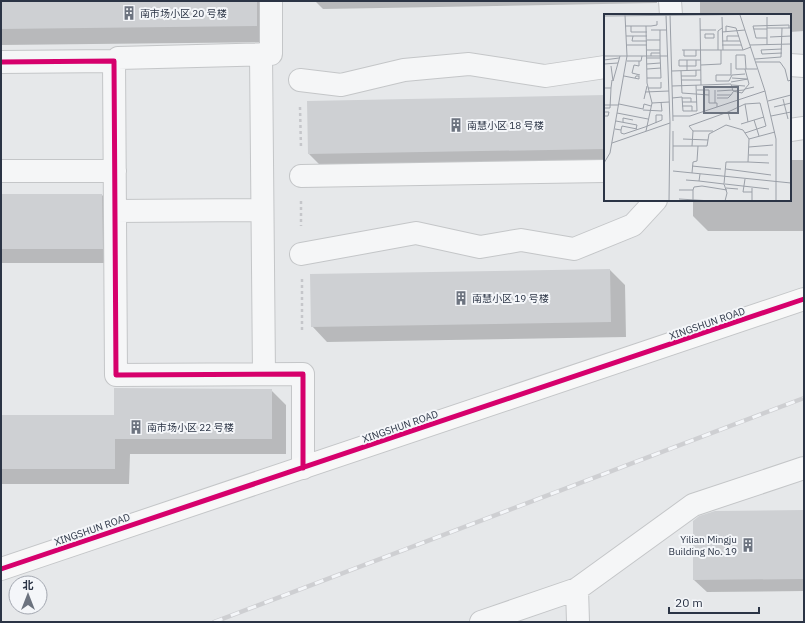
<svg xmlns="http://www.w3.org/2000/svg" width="805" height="623" viewBox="0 0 805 623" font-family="'IBM Plex Sans','Noto Sans SC',sans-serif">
<rect width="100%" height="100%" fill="#e6e8ea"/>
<path fill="#0003" d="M1 1H273V42L1 45Z
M315 1H657V3L323 9Z
M700 1H804V31L790 32V15H700Z
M605 96V164L324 169 309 154Z
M790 160H804V231H708L693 216V200H790Z
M1 195H102L117 210V263H1Z
M610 270 625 285 626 337 327 342 312 326Z
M271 390 286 405V454H130L129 484H1V416H115Z
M804 511V591L707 592 694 580Z"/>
<path fill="#ced0d3" d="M1 1H257V26L1 29Z
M605 95V149L308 154 307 101Z
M1 194H102L103 249H1Z
M610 269 611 322 311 327 310 274Z
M114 388 272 389V439H115V469H1V415H114Z
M804 510V579L693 580V521L699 516 715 511Z"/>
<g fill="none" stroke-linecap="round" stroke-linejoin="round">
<defs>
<path id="street" d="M670 1 671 15
M261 54 264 374
M118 58 271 54V1
M1 62 114 61 116 375 303 374V468
M790 65 804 66
M300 80 341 85 404 70 469 64 545 76 605 67
M790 130 804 128
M1 171H115
M301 176 605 171
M115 211 262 210
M301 254 416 233 480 247 521 240 574 249 633 225 656 200
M577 589 693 505 804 468
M481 622 577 589 578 622"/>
<path id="secondary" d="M1 569 804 299"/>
</defs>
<use href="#street" stroke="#c4c6c8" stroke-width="24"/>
<use href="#secondary" stroke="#c4c6c8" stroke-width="24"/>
<path stroke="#c5c6ca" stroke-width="2.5" stroke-dasharray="3 3" stroke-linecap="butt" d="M300 107 301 148
M301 201V226
M302 279V332"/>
<use href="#street" stroke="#f5f6f7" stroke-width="22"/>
<use href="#secondary" stroke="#f8f8f8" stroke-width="22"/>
<defs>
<path id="rail" d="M214 622 804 398"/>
</defs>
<use href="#rail" stroke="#cecfd2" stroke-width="4.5"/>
<use href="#rail" stroke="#f4f6f9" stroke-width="3" stroke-dasharray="9" stroke-linecap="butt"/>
<defs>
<path id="cycleway" d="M1 62 114 61 116 375 303 374V468
M1 569 804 299"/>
</defs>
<use href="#cycleway" stroke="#f4f6f9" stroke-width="8"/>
<use href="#cycleway" stroke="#d6006c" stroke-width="5"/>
</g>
<defs>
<symbol id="building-bare" viewBox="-9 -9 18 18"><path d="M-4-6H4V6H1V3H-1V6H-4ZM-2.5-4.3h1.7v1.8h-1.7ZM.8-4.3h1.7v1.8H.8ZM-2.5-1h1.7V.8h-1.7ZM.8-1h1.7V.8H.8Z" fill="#6c737f" stroke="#f4f6f9" stroke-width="2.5" paint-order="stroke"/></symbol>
</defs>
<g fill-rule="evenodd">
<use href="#building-bare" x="119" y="3" width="20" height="20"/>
<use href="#building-bare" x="446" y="115" width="20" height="20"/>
<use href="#building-bare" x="451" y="288" width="20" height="20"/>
<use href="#building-bare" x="126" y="417" width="20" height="20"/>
<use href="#building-bare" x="738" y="535" width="20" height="20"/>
</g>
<g text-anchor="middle" stroke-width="4" stroke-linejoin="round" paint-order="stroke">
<g font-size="10" fill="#2b3445" stroke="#f4f6f9" text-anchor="start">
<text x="140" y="17">南市场小区 20 号楼</text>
<text x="467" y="129">南慧小区 18 号楼</text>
<text x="472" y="302">南慧小区 19 号楼</text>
<text x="147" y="431">南市场小区 22 号楼</text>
<text x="737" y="543" text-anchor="end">Yilian Mingju<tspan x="737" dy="12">Building No. 19</tspan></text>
</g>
<g font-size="10" fill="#2b3445" stroke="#f4f6f9">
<text transform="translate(707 323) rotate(-19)" y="4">XINGSHUN ROAD</text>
<text transform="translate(400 426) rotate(-19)" y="4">XINGSHUN ROAD</text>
<text transform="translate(92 529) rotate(-19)" y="4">XINGSHUN ROAD</text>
</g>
</g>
<g transform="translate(604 14)">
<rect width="187" height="187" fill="#e6e8ea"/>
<path fill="none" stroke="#9ba0a8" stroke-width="1" d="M66 0 69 107M62 1 66 108 65 187M136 1 161 77 172 125V187M0 2 187 0M118 3 119 36M163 3V31M96 4 97 71M21 12H47L53 11V7M27 12V18H43M163 14H187M150 15H163M47 16H63M56 16V39M96 16H112M118 18 141 16M122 18V12L132 14 139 36M101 20H110V24H101ZM22 22H43M29 22 28 27H43M166 23 187 22M163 24H152L149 12 185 11V14M43 26H56M118 27H136M123 27V22H135M23 31H43M118 31H137M146 31 187 30M43 36H56M78 36H139L147 33M80 36V42H92V36M114 36V17L118 14M178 39 158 40 157 36 178 35M0 42H63M47 42V39H56L57 64M43 44H56M151 45 177 43 178 14M0 46 15 44M79 46H75V52H83V56M79 46H97M83 46V52H92V46M23 47H37L38 42M35 47V52L30 51 28 59 36 61M152 48H176L181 55 184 67 187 66M127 49V61H112V67H125L128 61M0 50 14 49M43 50 56 49M97 51 117 50V36M7 52 9 67M43 55 57 54M141 55H132V41H141L142 55M68 57 97 56M77 57 78 79 105 81M128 61 141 60M20 62 35 65V62H32L31 64M77 62H92V56M43 64H57M128 64 143 65M77 66H97M9 67 16 42M127 68 144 65M92 71 93 97M128 71 141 72M68 72 127 70 129 77 140 76 145 70 141 55H153M44 74H57V68M93 76H105V89H113V93M111 76V89M113 77 129 76M129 77 138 79 141 75 150 73M41 78 65 77M113 81H127L129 78M68 84 78 83 79 97H93M78 84H87V88M113 84H124L127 81M40 85 43 72M179 85 184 105M164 87 187 81M78 88H93M48 89 65 88M15 90 39 95 40 90 47 92M141 90 144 108M0 91V74H7L8 66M0 91H14M78 92H88V97M170 93 187 89M0 94H6L7 74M39 96 58 97 57 88M0 98H5L4 102H0M124 98 141 90 156 89 162 112 141 119M13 99 44 105M69 102H86L161 77M167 102 187 98M150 106 155 122M12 107 33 111 32 115M19 108V104L29 106M137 110 160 103M11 115 17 116V119L20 120 41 113 58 106V101H52V109M17 116 18 112 33 115M42 117 48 89 43 69 42 12M89 117H109M79 125 104 126M8 129 66 109M69 132H103L105 120 122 111 139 116 145 125 171 118M88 132 89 117 85 112 124 98 126 106M145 133 169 131M145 141H164M69 147V117M144 148 165 149M0 149 6 139 23 42 21 1M88 152 117 155M122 155 167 161M69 157 187 169M88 159 89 148 93 147 94 132M96 160 95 167 120 170M141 165 139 178H148M82 166 95 167M121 170 165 175M122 174 134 175M75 176H89V186M89 176 90 173 98 172 123 176M75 185 108 187M121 187 123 179 120 170 122 148H144L145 125M148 187V174"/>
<path fill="#6c737f" fill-opacity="0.15" stroke="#6c737f" stroke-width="2" d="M100 73H134V99H100Z"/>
<rect width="187" height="187" fill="none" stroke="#2b3445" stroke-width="2"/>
</g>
<rect width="805" height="623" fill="none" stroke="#2b3445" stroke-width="4"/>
<g transform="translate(28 595)"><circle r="19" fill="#f4f6f9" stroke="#a4a8b1"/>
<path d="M0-3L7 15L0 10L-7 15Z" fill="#6c737f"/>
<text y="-6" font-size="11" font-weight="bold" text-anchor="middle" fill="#2b3445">北</text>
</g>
<path d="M669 607v6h90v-6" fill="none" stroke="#2b3445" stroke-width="2"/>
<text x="675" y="607" font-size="12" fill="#2b3445" stroke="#f4f6f9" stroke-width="3" paint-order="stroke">20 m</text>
</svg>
